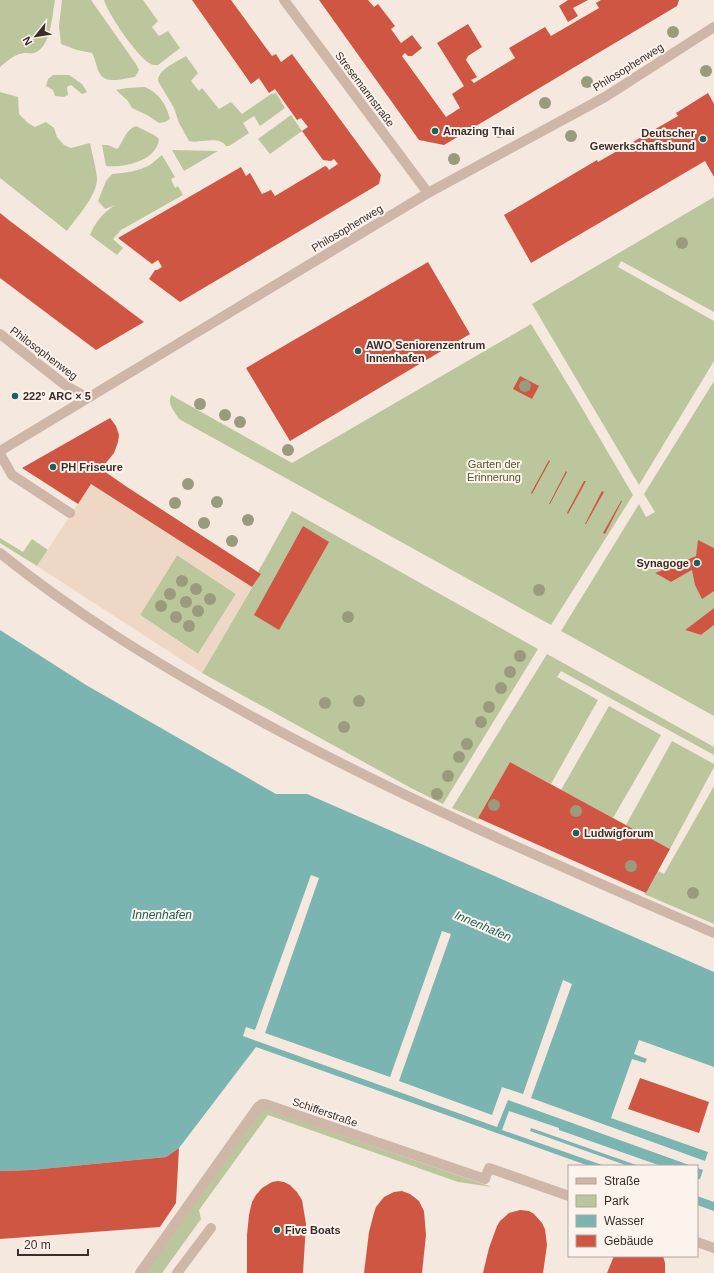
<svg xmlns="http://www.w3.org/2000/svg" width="714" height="1273" viewBox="0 0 714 1273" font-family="Arial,sans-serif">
<rect width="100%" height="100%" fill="#f5e8df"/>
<path fill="#bcc69d" d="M0 0H55C52 15 51 48 34 53 30 54 28 53 24 53 15 54 7 61 0 67Z
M62 0H91L136 64 139 70 135 77C125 78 107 85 100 74 96 68 96 60 92 53L77 50 61 44 59 26Z
M104 0H143L158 21 152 27 159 36 168 31 180 48 158 65C154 65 152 65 149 63 137 56 108 14 104 0Z
M186 56 198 73 191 81 199 91 202 88 219 109 231 102 242 114 271 94 276 93 285 108 260 126 254 116 243 123 249 133 229 146H226C218 135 200 144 189 141L179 123 174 108 158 81C158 69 177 62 186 56Z
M53 75H69L82 84 87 92 82 94 71 85 67 87 68 95 64 97 55 96 53 90 46 86 48 79Z
M145 87C159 93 166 104 170 119L165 122 159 123 147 115 132 108 128 101 116 90 127 88Z
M0 92 18 97 19 114 28 123 35 127 46 122 54 128 57 137 64 145 71 148 90 143C92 154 97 171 97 180 96 197 76 218 67 231L0 178Z
M291 115 302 131 270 154 258 139Z
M136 126 154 135 159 139C157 161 124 168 106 166L102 145H108L117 149C124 141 125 130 136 126Z
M172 150 218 151 184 171Z
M162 155 175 177 171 179 175 188 178 186 183 195 121 230 113 239 123 248 117 255 90 235C95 222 103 213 115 205L105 209 98 201 106 181 112 174C125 173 139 171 150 165 154 162 158 158 162 155Z
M714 197V312L621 261 618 267 714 321V361L639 485 532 304Z
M531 324 576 398 633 495 551 625 179 419C174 411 167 404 171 395L292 463Z
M714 381V548L699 541 696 556 655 573 671 582 692 570 714 591V608L685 630 701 635 714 625V716L561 631 639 504 646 517 655 512 644 494Z
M292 511 538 649 443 804 411 788 202 673 260 574 258 572Z
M0 538 23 552 32 539 48 550 37 566 0 543Z
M177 555 236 594 198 654 140 615Z
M547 654 714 747V755L561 671 557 677 598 700 551 784 510 762 478 818 479 820 452 808Z
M609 706 661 735 613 818 561 790Z
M672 741 714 764V767L670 849 626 825Z
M714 786V924L644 894 646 893 658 871 664 874Z
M263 1108 492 1187 458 1182 268 1115 199 1210 201 1219 162 1273H145Z"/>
<path fill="#eed8c5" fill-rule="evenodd" d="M91 484 252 587 202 673 37 566ZM177 555 236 594 198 654 140 615Z"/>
<path fill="#7bb5b1" d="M0 630 86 685 276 794H307L714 972V1211L697 1205V1166H589L256 1047 179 1148 166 1157 31 1170 0 1171Z"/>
<path fill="#f5e8df" d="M311 875 319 878 265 1033 390 1077 442 931 451 934 399 1081 492 1115 502 1087 523 1094 563 980 572 984 531 1098 705 1161 708 1152 611 1118 632 1059 645 1063 647 1059 634 1054 639 1040 714 1067V1202L697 1196V1179H700L703 1170 697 1168V1166H692L508 1100 497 1127 243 1036 246 1027 255 1030Z
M509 1111 559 1128V1130L661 1166H639L531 1128 530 1131 628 1166H605L502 1130Z"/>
<path fill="#cf5643" d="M192 0H231L272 56 276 54 281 62 292 54 381 175 379 184 180 302 149 279 155 270H157L162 267 158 260 152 264 118 238 241 167 246 176 250 173 262 194 271 190 275 196 325 166 327 167 329 170 338 164 334 159 331 161 323 160 302 131 308 127 301 118 297 120 275 89 269 93 259 78 251 84Z
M319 0H368L374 7 378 4 395 26 391 29 401 43 412 35 422 48 412 56H408L405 53 402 56 446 117 460 108 452 94 464 86 437 43 468 24 482 47 468 56 466 60 477 77 471 80 474 83 515 58 509 48 545 27 551 36 599 8 596 3 601 0H679L677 6 444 145 419 140Z
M568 0H588L573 8 578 16 568 22 559 6Z
M708 93 714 104V177L705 161 531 263 504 215 597 160 598 162 678 116 676 113Z
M0 213 10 221 144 322 96 350 0 278Z
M428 262 470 334 290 441 246 368Z
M520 376 539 386 532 399 513 389Z
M110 418 116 426 119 435 118 442 114 453 101 469 127 487 261 574 252 587 91 484 78 504 22 468Z
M549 460 550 461 532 494 531 493Z
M566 471 567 472 550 504H549Z
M584 481H586L568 514 567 513Z
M602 491 604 492 586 524H585Z
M621 501H622L605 534 603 533Z
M303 526 329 542 279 630 254 615Z
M698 540 714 548V591L702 599 695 585 692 570 671 582 655 573 696 556Z
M714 608V625L701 635 685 630Z
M510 762 670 849 646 893 478 818Z
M640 1078 709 1102 699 1133 628 1109Z
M179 1148 176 1203 160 1227 0 1239V1171L31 1170 166 1157Z
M278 1181 284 1182 290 1185 297 1192 302 1200 306 1224 303 1273H247V1235L249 1215 252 1202 256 1195 262 1188 272 1182Z
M402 1191 410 1194 419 1201 424 1211 426 1235 422 1273H364L369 1232 374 1213 376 1207 384 1197 394 1192Z
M520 1210 529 1211 534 1214 542 1223 545 1229 547 1245 543 1273H483L489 1248 497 1226 500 1221 509 1213Z
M614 1256H663L665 1263V1273H607Z"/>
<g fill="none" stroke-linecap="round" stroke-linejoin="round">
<path stroke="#ceb6a9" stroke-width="10" d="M284 0 428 193
M0 334 65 385 88 398
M0 451 428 193 605 97 714 27
M0 454 12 475 70 513
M0 553C73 612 153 661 235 707 389 793 552 863 714 933
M697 1242 714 1248
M140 1273 258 1107 262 1104H265L485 1179 489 1168 569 1196
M177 1273 211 1228"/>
</g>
<g fill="#9a9b7c">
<circle cx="673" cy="32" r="6"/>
<circle cx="706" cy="71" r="6"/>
<circle cx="587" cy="82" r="6"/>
<circle cx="545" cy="103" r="6"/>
<circle cx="499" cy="132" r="6"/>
<circle cx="571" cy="136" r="6"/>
<circle cx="454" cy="159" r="6"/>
<circle cx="682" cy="243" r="6"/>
<circle cx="525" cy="386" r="6"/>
<circle cx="200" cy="404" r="6"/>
<circle cx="225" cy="415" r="6"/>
<circle cx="240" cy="422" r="6"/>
<circle cx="288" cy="450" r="6"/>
<circle cx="188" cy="484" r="6"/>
<circle cx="217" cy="502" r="6"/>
<circle cx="175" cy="503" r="6"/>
<circle cx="248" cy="520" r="6"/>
<circle cx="204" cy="523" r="6"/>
<circle cx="232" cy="541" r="6"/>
<circle cx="182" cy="581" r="6"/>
<circle cx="196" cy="589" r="6"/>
<circle cx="539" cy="590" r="6"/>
<circle cx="170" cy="594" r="6"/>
<circle cx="210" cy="599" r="6"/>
<circle cx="186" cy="602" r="6"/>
<circle cx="161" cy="606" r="6"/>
<circle cx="198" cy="611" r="6"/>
<circle cx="176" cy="617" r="6"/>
<circle cx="348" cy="617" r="6"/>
<circle cx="189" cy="626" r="6"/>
<circle cx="520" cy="656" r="6"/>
<circle cx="510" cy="672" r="6"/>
<circle cx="501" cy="688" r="6"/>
<circle cx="359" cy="701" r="6"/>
<circle cx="325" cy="703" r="6"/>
<circle cx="489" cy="707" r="6"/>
<circle cx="481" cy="722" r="6"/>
<circle cx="344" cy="727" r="6"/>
<circle cx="467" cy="744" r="6"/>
<circle cx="459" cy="757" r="6"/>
<circle cx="448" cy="776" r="6"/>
<circle cx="437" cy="794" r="6"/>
<circle cx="494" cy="805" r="6"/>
<circle cx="576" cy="811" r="6"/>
<circle cx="631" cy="866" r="6"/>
<circle cx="693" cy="893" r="6"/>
</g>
<g fill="#1b615e" stroke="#fcf3ec" stroke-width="1.5">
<circle cx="435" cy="131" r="4"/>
<circle cx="703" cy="139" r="4"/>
<circle cx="358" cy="351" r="4"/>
<circle cx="15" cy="396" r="4"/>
<circle cx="53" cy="467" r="4"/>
<circle cx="697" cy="563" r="4"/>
<circle cx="576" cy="833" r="4"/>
<circle cx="277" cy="1230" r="4"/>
</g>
<g text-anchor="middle" stroke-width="4" stroke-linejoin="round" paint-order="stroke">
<g font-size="11" fill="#3b2d2a" stroke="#fcf3ec">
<text transform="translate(628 67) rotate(-32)" y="4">Philosophenweg</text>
<text transform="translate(365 89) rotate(53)" y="4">Stresemannstraße</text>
<text transform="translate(347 228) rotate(-31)" y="4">Philosophenweg</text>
<text transform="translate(44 353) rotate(37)" y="4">Philosophenweg</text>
<text transform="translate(325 1112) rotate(19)" y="4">Schifferstraße</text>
</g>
<g font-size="11" font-weight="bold" fill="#3b2d2a" stroke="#fcf3ec" text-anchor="start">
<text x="443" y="135">Amazing Thai</text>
<text x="695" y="137" text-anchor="end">Deutscher<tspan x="695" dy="13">Gewerkschaftsbund</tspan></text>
<text x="366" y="349">AWO Seniorenzentrum<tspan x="366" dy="13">Innenhafen</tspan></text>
<text x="23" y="400">222° ARC × 5</text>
<text x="61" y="471">PH Friseure</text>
<text x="689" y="567" text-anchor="end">Synagoge</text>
<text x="584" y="837">Ludwigforum</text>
<text x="285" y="1234">Five Boats</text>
</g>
<g font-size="11" fill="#4f5c2b" stroke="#fcf3ec">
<text x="494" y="468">Garten der<tspan x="494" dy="13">Erinnerung</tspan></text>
</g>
<g font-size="12" font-style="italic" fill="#1b615e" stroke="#fcf3ec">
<text x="162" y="919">Innenhafen</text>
<text transform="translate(483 926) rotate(23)" y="4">Innenhafen</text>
</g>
</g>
<rect x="568" y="1165" width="130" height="92" fill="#fcf3ec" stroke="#afa49e"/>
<rect x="576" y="1178" width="20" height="6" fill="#ceb6a9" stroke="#afa49e"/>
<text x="604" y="1185" font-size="12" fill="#3b2d2a">Straße</text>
<rect x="576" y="1195" width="20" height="12" fill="#bcc69d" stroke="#afa49e"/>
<text x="604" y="1205" font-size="12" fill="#3b2d2a">Park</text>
<rect x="576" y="1215" width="20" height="12" fill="#7bb5b1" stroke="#afa49e"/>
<text x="604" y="1225" font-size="12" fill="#3b2d2a">Wasser</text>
<rect x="576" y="1235" width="20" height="12" fill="#cf5643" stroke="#afa49e"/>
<text x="604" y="1245" font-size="12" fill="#3b2d2a">Gebäude</text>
<g transform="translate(36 36) rotate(240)" stroke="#fcf3ec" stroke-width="3" paint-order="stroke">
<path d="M0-3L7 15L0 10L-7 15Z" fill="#3b2d2a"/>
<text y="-6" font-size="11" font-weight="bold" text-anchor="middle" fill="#3b2d2a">N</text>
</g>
<path d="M18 1249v6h70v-6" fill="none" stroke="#3b2d2a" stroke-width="2"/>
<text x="24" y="1249" font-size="12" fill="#3b2d2a" stroke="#fcf3ec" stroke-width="3" paint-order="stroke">20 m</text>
</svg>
